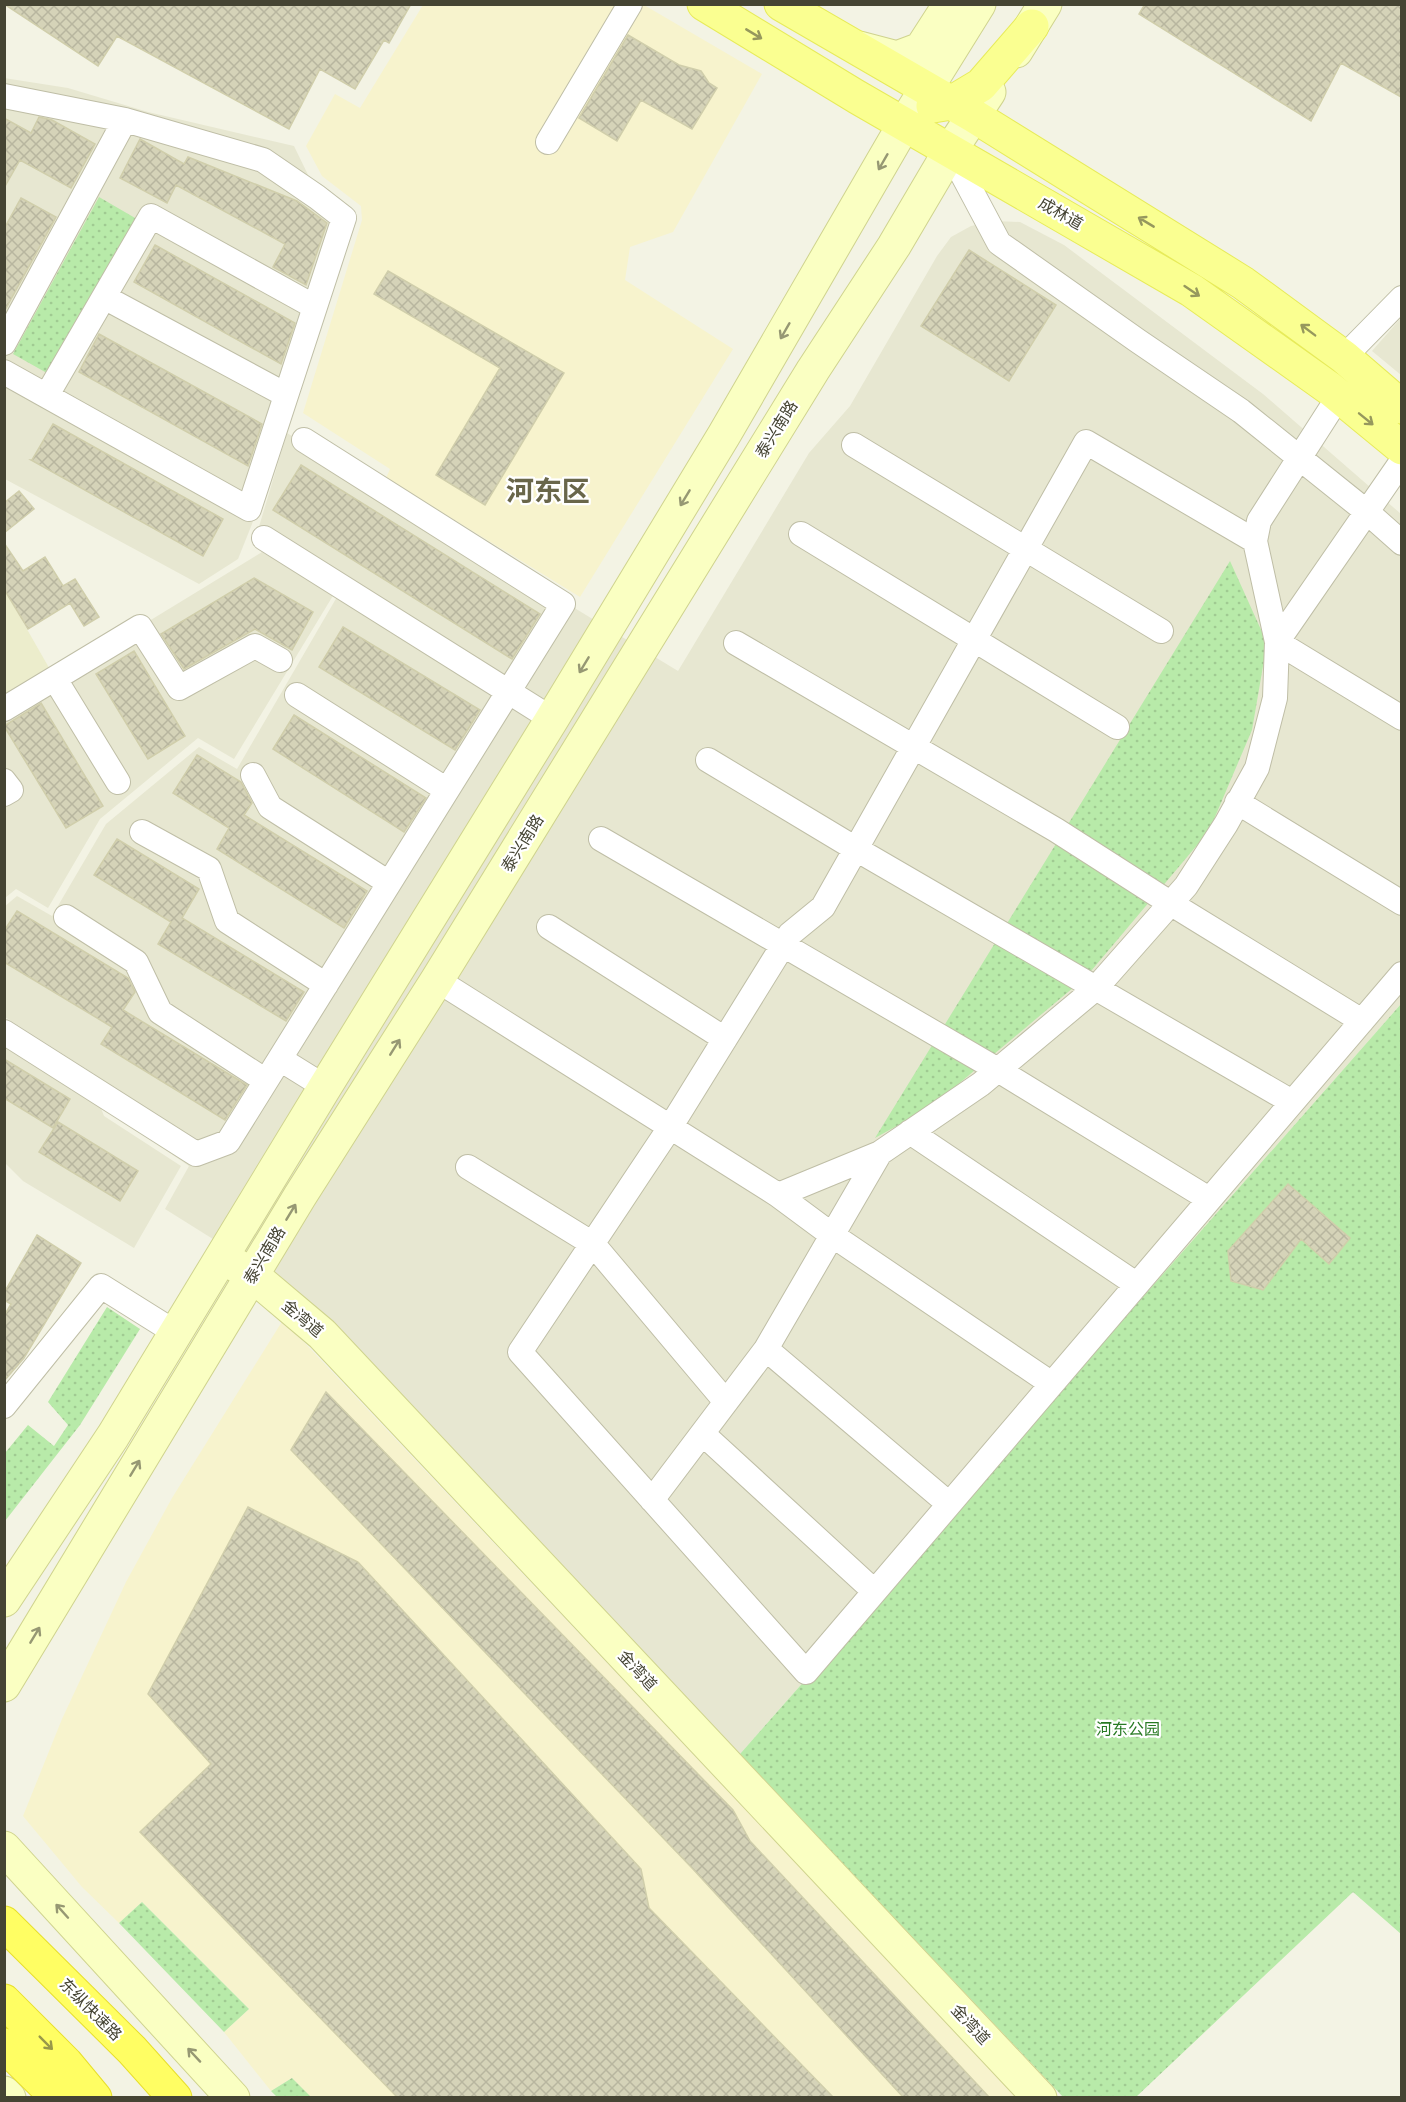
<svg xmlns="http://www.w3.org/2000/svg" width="1406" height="2102" viewBox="0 0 1406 2102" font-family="'Work Sans','Noto Sans SC',sans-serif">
<defs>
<pattern id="park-dots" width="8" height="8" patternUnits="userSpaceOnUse" patternTransform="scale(1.5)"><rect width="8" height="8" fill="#b8eaa9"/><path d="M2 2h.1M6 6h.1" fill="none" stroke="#a0ca92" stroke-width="1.8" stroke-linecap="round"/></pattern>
<pattern id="building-cross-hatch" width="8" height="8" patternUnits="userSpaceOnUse" patternTransform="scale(1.5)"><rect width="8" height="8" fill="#d5d3b8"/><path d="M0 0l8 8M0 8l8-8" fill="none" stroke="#b8b69f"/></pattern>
</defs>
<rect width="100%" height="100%" fill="#f3f3e4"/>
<path fill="#e7e7d1" d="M4 78 68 88 148 112 294 146 312 183 353 216 252 524 238 559 199 584 5 479Z
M995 221 1020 222 1064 245 1263 394 1401 514V1004L740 1754 299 1293 165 1209 189 1166 110 1112 94 1074 5 1017 4 907 17 896 52 916 106 824 199 747 237 769 341 590 255 540 287 433 678 671 809 453 850 406 937 256 951 237 971 226Z
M1401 318V375L1372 351Z
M262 552 334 594 234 759 198 738 100 819 48 908 16 889 5 898V709Z
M4 1025 90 1080 104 1116 181 1166 134 1248 23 1181 5 1163Z"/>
<path fill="#f7f3cd" d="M423 5H644L762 74 673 232 630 247 625 280 733 349 580 597 386 478 390 469 303 413 362 220 361 206 322 176 306 146 335 94 360 108Z
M283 1320 1017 2097 311 2098 292 2078 271 2091 224 2032 249 2009 142 1902 119 1923 82 1887 23 1816 62 1719 126 1582 172 1498Z"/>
<path fill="#ecedcc" d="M4 589 52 673 4 702Z"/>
<path fill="url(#park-dots)" d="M99 197 142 222 54 377 13 354Z
M1230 561 1267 643 1252 730 1209 831 1086 977 931 1107 875 1138Z
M1401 1004V1934L1353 1892 1136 2097H1063L740 1754Z
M107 1307 140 1329 80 1425 5 1521V1453L28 1425 54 1446 68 1425 48 1402Z
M142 1902 249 2009 224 2032 119 1923Z
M292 2078 311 2097H277L271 2091Z"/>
<path fill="url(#building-cross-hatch)" stroke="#d0ceab" stroke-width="1.5" d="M4 4H411L389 43 384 40 355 89 320 69 289 129 117 36 98 66Z
M1145 4H1401V97L1341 63 1311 121 1139 14Z
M628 35 679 65 701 71 709 83 717 88 692 129 641 100 617 141 579 118Z
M39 117 52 120 95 144 71 188 20 160 4 188V118L31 133Z
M140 139 184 164 188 157 297 201 327 223 306 285 273 267 285 244 176 185 167 203 120 178Z
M21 198 56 217 4 312V229Z
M155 245 295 323 281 364 134 282Z
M969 250 1056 305 1009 381 921 326Z
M388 271 564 373 485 505 436 475 500 368 374 294Z
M99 334 262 424 248 466 79 372Z
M53 424 223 519 203 556 31 460H32Z
M301 465 540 614 512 659 273 510Z
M19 491 34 509 4 533V503Z
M4 543 23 571 45 557 63 586 75 579 99 617 84 626 70 603 28 629 4 589Z
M254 578 313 612 292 650 255 629 184 669 161 634Z
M343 627 480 710 455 750 319 667Z
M134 651 185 736 148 759 96 674Z
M41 703 103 806 66 828 4 726Z
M294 715 426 798 404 832 273 749Z
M197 755 241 782 252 803 244 815 367 891 344 928 217 849 229 828 173 793Z
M117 839 199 889 182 918 304 992 286 1021 158 944 171 922 94 875Z
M17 911 128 978 135 992 123 1010 247 1085 225 1120 101 1044 112 1027 4 962V931Z
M4 1059 70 1099 53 1128 4 1098Z
M58 1122 138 1171 120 1201 39 1152Z
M1288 1184 1350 1238 1329 1264 1301 1239 1263 1290 1231 1281 1228 1251Z
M37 1235 81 1263 24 1358 4 1381V1316L11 1304 4 1300V1293Z
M326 1392 733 1810 750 1841 989 2097H903L692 1868 291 1450Z
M248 1507 358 1562 641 1869 649 1908 833 2097H397L140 1832 211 1764 148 1694Z"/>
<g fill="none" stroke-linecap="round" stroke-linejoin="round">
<defs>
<path id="street" d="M4 96 125 120 263 160 317 197 344 218 249 509 4 372
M548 142 630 4
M950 151 999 243 1138 341 1241 411 1367 512 1402 543
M104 297 286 395
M4 343 125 120
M1344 357 1402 298
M47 395 151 216 315 307
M854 445 1161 631
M1402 461 1277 642 1402 718
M801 534 1117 727
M264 538 552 719
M1255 541 1086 442 823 907 790 934 671 1126 520 1352 806 1672 1402 974
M736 643 1056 830 1170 903 1362 1021
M55 679 118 782
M297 695 447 790
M4 709 140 627 179 688 255 646 280 660
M708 760 856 849 1292 1102
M253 775 270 807 389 883
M4 781 11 790 4 794
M1237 802 1402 903
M142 832 209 869 227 921 326 985
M601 839 998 1070 1209 1199
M66 917 136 962 160 1012 266 1081
M549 927 725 1039
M437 980 778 1195 880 1153 981 1084 1096 988 1186 886 1226 824 1257 768 1275 698 1277 642 1255 541 1259 521 1339 396
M4 1032 196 1154 228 1142 563 604 304 440
M280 1059 325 1087
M910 1132 1136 1284
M468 1167 593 1244 726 1402
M778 1195 832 1235 1052 1384
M766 1349 949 1504
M4 1406 101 1286 176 1333
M703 1434 874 1591
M652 1500 766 1349 880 1153"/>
<path id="secondary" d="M859 48 897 58 921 49 950 4
M1016 51 1045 4
M234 1264 252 1275 322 1334 1040 2098
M4 1600 113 1436 325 1087 552 719 724 435 905 123 979 4
M4 1685 300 1196 437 980 813 370 894 246 950 151 989 92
M4 1848 233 2098
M4 2093 9 2098"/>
<path id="primary" d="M704 4 857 97 1191 290 1329 388 1402 448
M781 4 974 116 1243 283 1344 357 1402 407
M933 106 951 103 981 85 1032 26"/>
<path id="highway" d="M4 1923 132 2050 175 2098
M4 2001 66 2063 95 2098
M4 2045 58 2098"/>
</defs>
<use href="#street" stroke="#bfbea6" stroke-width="26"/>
<use href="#secondary" stroke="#cfd38e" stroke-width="35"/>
<use href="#primary" stroke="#e7eb5a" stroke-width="35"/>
<use href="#highway" stroke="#e7df2a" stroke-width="35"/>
<use href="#street" stroke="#fff" stroke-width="24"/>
<use href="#secondary" stroke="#faffc2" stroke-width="33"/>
<use href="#primary" stroke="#faff91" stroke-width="33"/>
<use href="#highway" stroke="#fffe63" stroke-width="33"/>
</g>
<defs><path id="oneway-shaft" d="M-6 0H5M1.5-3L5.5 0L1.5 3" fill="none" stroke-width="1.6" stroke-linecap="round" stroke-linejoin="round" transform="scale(1.5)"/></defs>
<g stroke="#96985d">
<use href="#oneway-shaft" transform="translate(754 34) rotate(31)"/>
<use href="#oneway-shaft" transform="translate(1146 222) rotate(-149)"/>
<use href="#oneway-shaft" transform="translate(1192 291) rotate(34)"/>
<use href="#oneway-shaft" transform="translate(1308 330) rotate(-143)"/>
<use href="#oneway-shaft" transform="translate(1366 419) rotate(39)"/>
</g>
<g stroke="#969873">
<use href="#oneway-shaft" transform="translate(883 162) rotate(120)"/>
<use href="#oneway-shaft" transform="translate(785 331) rotate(120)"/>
<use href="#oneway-shaft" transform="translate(685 498) rotate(121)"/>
<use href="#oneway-shaft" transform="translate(584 665) rotate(121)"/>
<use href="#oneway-shaft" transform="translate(395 1047) rotate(-58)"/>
<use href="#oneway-shaft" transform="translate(291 1212) rotate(-59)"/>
<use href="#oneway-shaft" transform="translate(135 1468) rotate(-59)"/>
<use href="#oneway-shaft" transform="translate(35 1635) rotate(-59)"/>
<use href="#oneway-shaft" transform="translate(62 1911) rotate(-132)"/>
<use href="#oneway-shaft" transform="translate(194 2055) rotate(-133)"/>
</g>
<use stroke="#999849" href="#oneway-shaft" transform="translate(46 2043) rotate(45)"/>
<g text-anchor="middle" stroke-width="4.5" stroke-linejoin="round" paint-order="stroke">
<g font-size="16" fill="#454433" stroke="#fff">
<text transform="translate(1061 213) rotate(30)" y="6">成林道</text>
<text transform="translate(776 429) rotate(-58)" y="6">泰兴南路</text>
<text transform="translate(522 843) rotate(-58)" y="6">泰兴南路</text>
<text transform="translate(264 1255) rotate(-59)" y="6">泰兴南路</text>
<text transform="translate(303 1318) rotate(40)" y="6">金湾道</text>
<text transform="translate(638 1670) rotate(47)" y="6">金湾道</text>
<text transform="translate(91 2009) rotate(45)" y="6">东纵快速路</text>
<text transform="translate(971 2024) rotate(47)" y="6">金湾道</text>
</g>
<g font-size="16" fill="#287a23" stroke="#fff">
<text x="1128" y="1735">河东公园</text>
</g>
<g font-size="28" font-weight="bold" fill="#69664a" stroke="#fff">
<text x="548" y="501">河东区</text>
</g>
</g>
<rect width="1406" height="2102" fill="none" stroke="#454433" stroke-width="12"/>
</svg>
